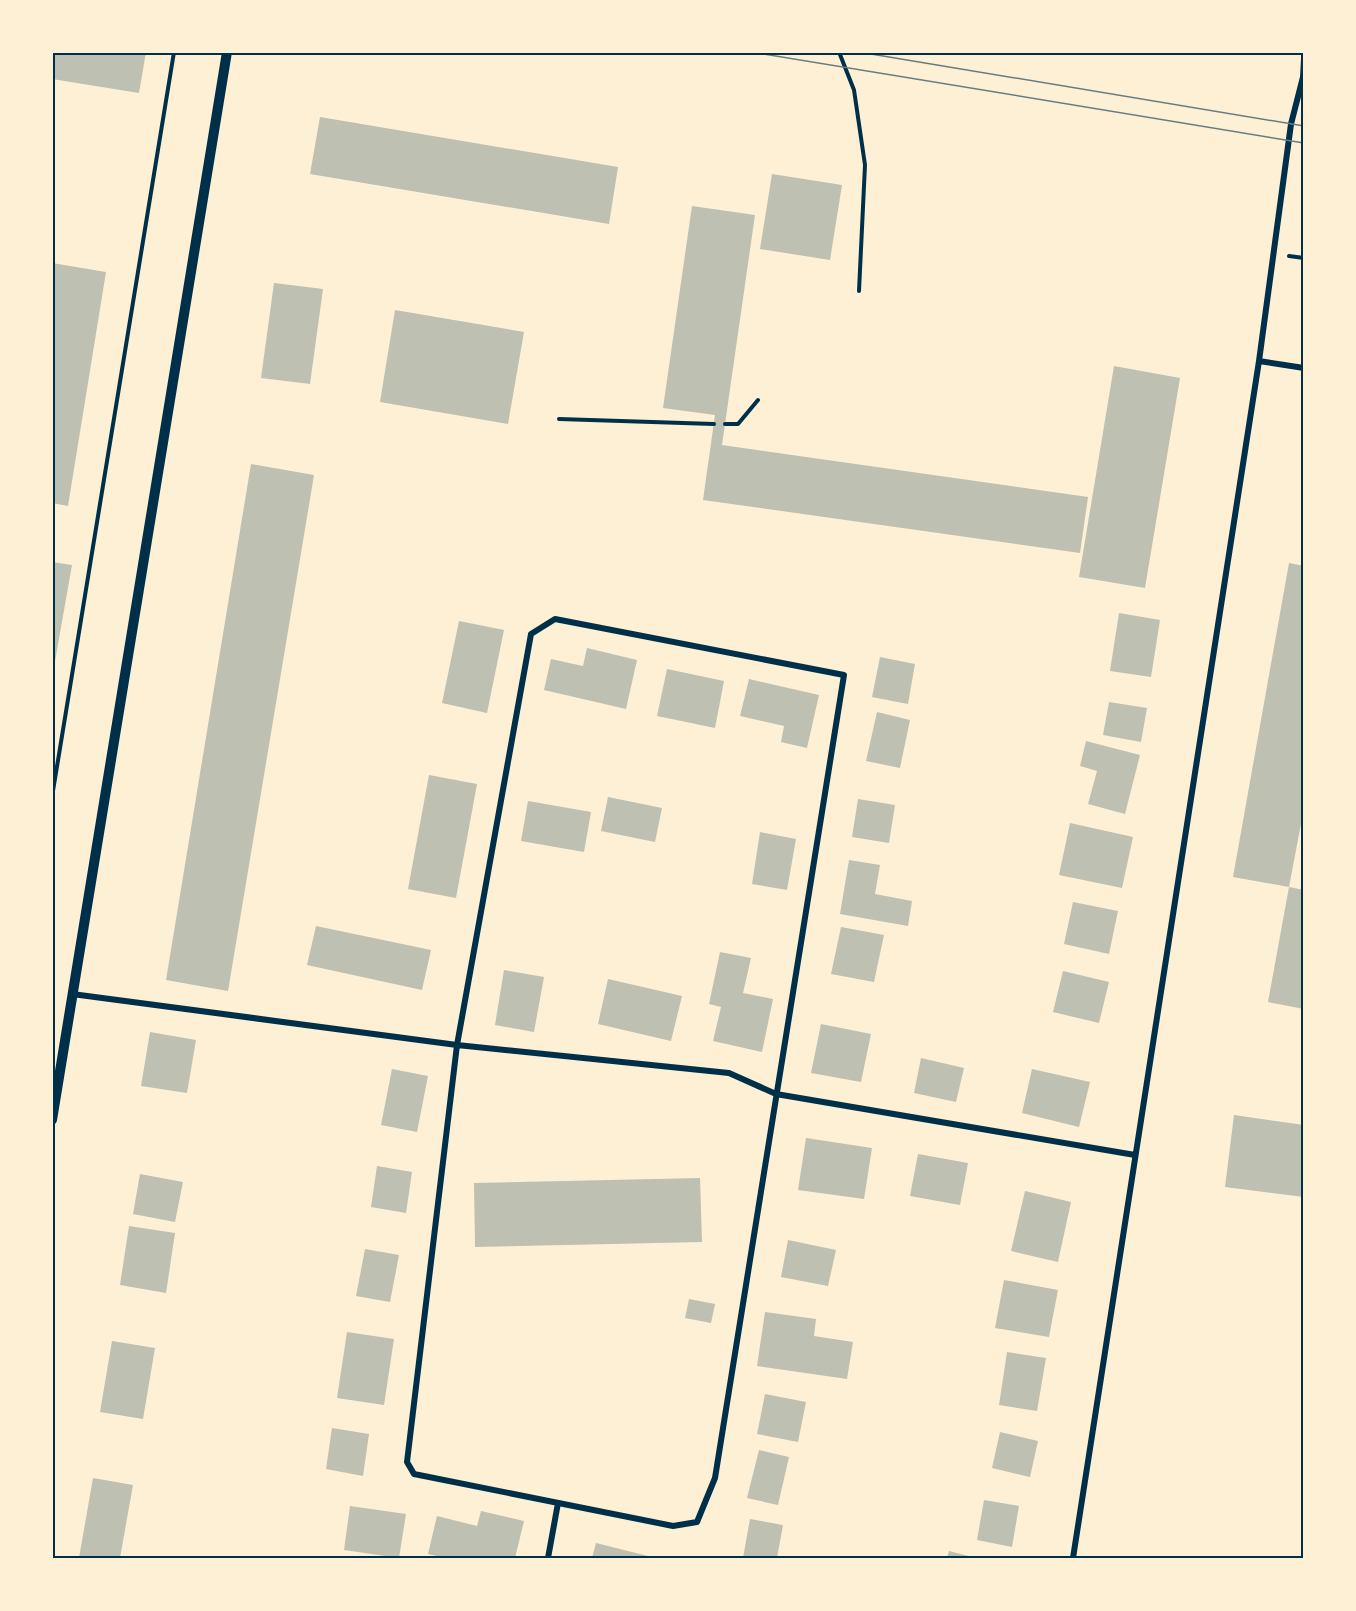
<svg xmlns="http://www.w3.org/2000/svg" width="1356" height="1611" viewBox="0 0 1356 1611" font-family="'DejaVu Sans',sans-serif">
<rect width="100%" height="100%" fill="#fdf0d5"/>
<path fill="#bec0b2" d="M52 52H146L139 93 52 79Z
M320 117 618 167 609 224 310 174Z
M772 174 842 185 830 260 760 249Z
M692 206 755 215 722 445 1088 497 1080 553 703 500 715 415 663 408Z
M52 263 106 272 68 506 52 503Z
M274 283 323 289 310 384 261 378Z
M395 310 524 332 508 424 380 402Z
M1114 366 1180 378 1145 588 1079 577Z
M251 464 314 475 228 991 166 980Z
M52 562 72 565 54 667H52Z
M1289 563 1304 566V808L1289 887 1233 877Z
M1119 613 1160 620 1151 677 1110 671Z
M459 621 504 630 487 713 442 703Z
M587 648 637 660 626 709 544 690 551 659 583 666Z
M880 657 915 664 908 704 872 697Z
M667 669 724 681 715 728 657 716Z
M749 679 819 695 807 748 781 742 784 726 740 716Z
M1109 702 1147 708 1141 742 1103 735Z
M877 712 910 720 900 768 866 761Z
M1086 741 1140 755 1125 814 1088 804 1097 771 1080 766Z
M429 775 477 784 456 898 408 889Z
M608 797 662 808 655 842 601 831Z
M858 799 895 805 889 843 852 837Z
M528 801 591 812 584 852 521 841Z
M1070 823 1133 837 1122 888 1059 875Z
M760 832 796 839 787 890 752 884Z
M849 860 880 865 875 894 912 901 908 926 840 914Z
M1289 887 1304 890V1009L1268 1002Z
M1073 902 1118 911 1109 954 1064 944Z
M316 926 431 950 422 990 307 965Z
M841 927 884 935 874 982 831 974Z
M720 952 751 958 743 993 773 999 762 1052 713 1041 721 1007 709 1004Z
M504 970 544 977 534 1032 495 1025Z
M1063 971 1109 982 1099 1023 1053 1012Z
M608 979 682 996 671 1041 598 1024Z
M821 1024 871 1034 861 1082 811 1073Z
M150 1032 196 1040 187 1093 141 1086Z
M921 1058 964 1068 956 1102 914 1093Z
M392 1069 428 1076 417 1132 381 1125Z
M1032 1069 1090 1082 1079 1127 1022 1113Z
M1234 1115 1304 1125V1197L1225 1187Z
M806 1138 872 1148 864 1199 798 1190Z
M918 1154 968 1163 960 1205 910 1196Z
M377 1166 412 1172 406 1213 371 1207Z
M140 1174 183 1182 175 1222 133 1214Z
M700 1178 702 1242 475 1247 474 1183Z
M1025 1191 1071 1202 1058 1262 1011 1251Z
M129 1226 175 1233 166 1293 120 1285Z
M788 1240 836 1250 828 1286 781 1277Z
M365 1249 399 1255 390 1302 356 1296Z
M1004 1280 1058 1290 1049 1337 995 1328Z
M689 1299 715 1304 711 1323 685 1318Z
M765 1312 816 1319 814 1336 853 1342 847 1379 757 1366Z
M347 1332 394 1339 384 1405 337 1398Z
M112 1341 155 1348 143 1419 100 1412Z
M1007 1352 1046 1358 1037 1411 999 1405Z
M765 1394 806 1402 798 1442 757 1434Z
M332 1428 369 1434 363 1476 326 1469Z
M1000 1432 1038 1441 1030 1477 992 1468Z
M759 1450 789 1457 778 1505 747 1498Z
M93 1478 133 1485 120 1558H79Z
M984 1500 1019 1506 1012 1547 977 1540Z
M350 1506 406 1514 399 1558 344 1550Z
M481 1511 524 1521 515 1558H445L428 1554 437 1516 477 1526Z
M750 1519 783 1525 777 1558H743Z
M596 1543 656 1558H592Z
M949 1551 976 1558H947Z"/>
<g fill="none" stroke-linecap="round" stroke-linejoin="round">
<path stroke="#003049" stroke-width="4" d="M839 52 854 90 865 165 859 291
M1289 256 1304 258
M559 419 714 424
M725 424H738L758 400
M52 797 174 52"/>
<path stroke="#003049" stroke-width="6" d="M1259 361 1304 368
M555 619 844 675 715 1478 697 1522 673 1526 414 1474 407 1462 457 1045 531 634Z
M72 994 457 1045 729 1073 776 1094 1135 1155
M548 1558 558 1503
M1073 1558 1259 361 1291 124 1303 77 1304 59"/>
<path stroke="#003049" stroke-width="10" d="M52 1120 227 52"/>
<path stroke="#657d81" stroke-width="1.5" d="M752 52 1304 143
M859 52 1304 126"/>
</g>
<rect width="1356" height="1611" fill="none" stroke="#fdf0d5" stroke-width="108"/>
<rect x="54" y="54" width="1248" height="1503" fill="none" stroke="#003049" stroke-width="2"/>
</svg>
